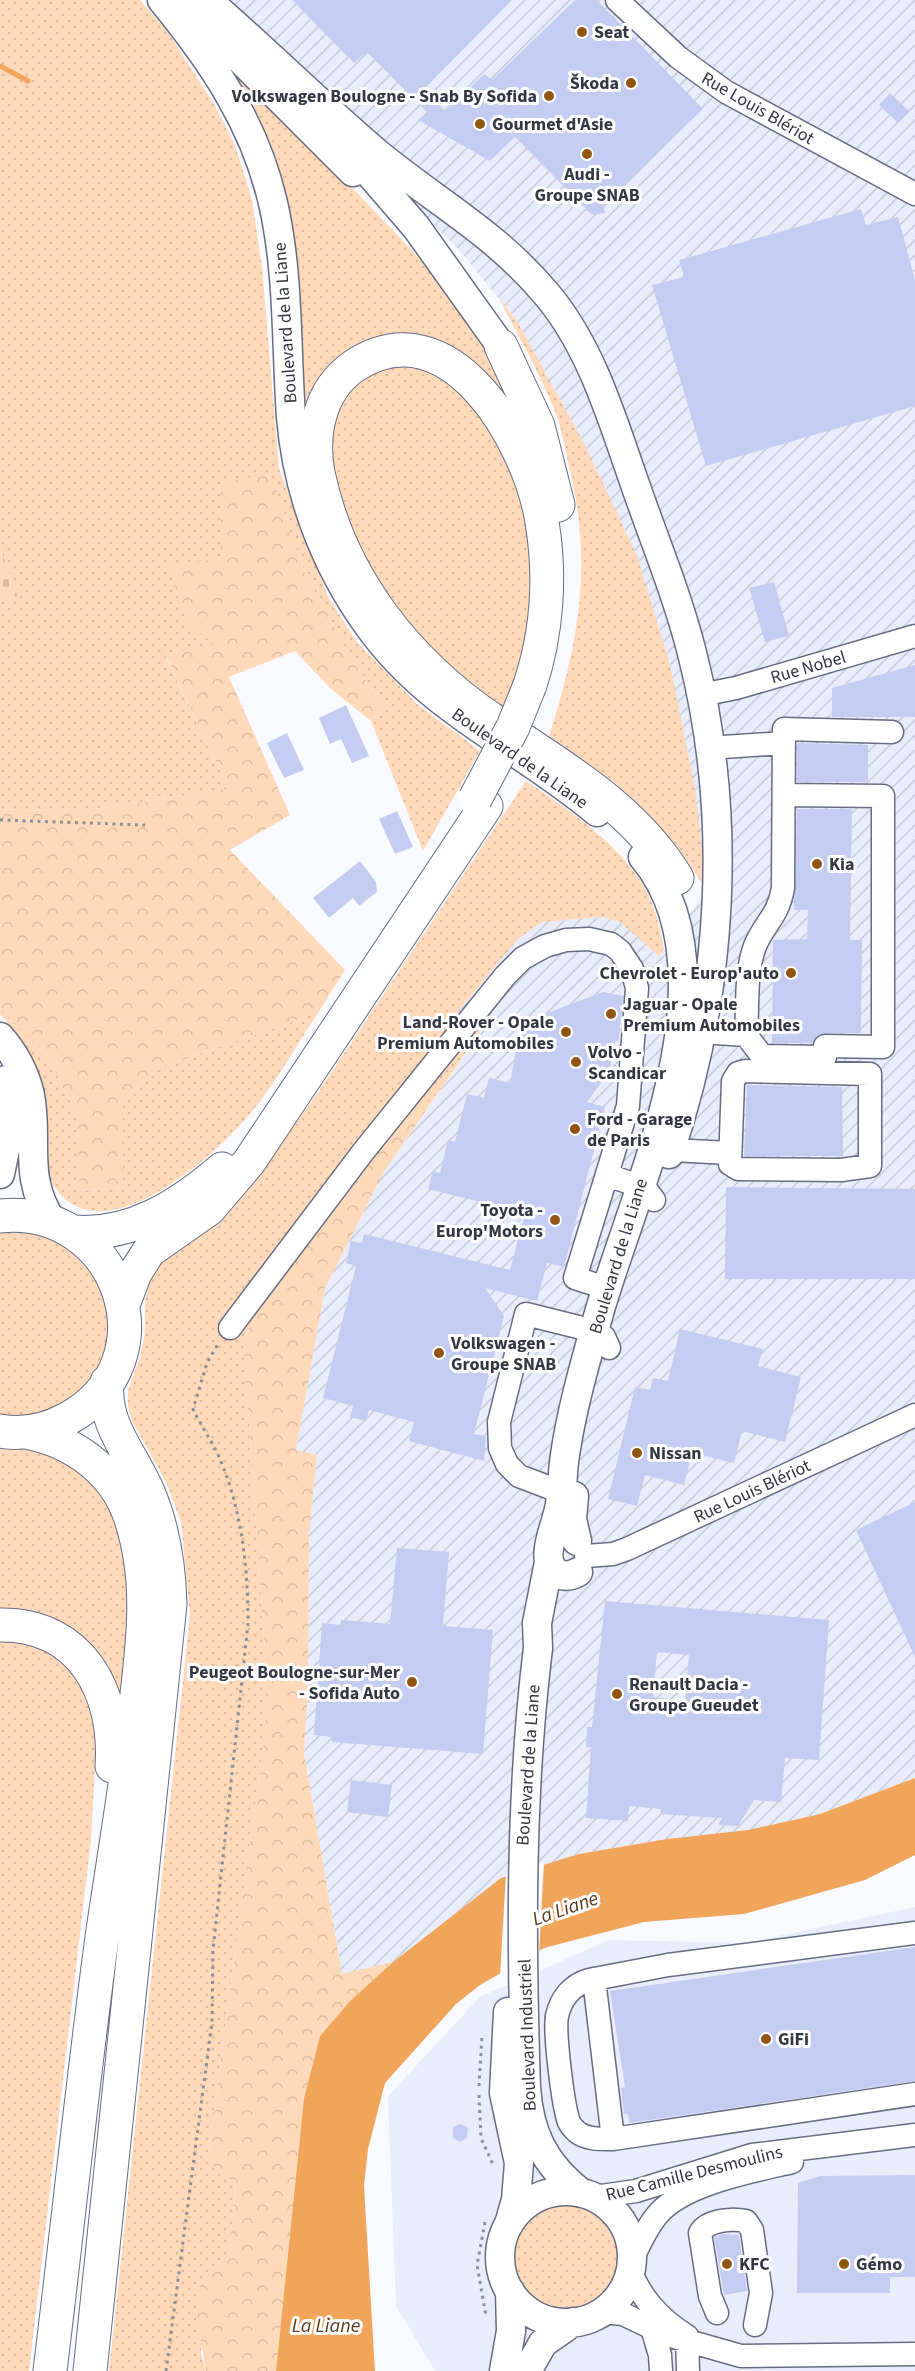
<svg xmlns="http://www.w3.org/2000/svg" width="915" height="2371" viewBox="0 0 915 2371" font-family="'Source Sans 3',sans-serif">
<defs>
<pattern id="industrial-furrows" width="10" height="10" patternUnits="userSpaceOnUse" patternTransform="scale(1.5)"><rect width="10" height="10" fill="#e9edfb"/><path d="M-1 1l2-2M0 10L10 0M9 11l2-2" fill="none" stroke="#c8ccd8"/></pattern>
<pattern id="grass-dots" width="8" height="8" patternUnits="userSpaceOnUse" patternTransform="scale(1.5)"><rect width="8" height="8" fill="#fedaba"/><path d="M2 2h.1M6 6h.1" fill="none" stroke="#dabca1" stroke-width="1.8" stroke-linecap="round"/></pattern>
<pattern id="forest-crowns" width="20" height="18" patternUnits="userSpaceOnUse" patternTransform="scale(1.5)"><rect width="20" height="18" fill="#fedaba"/><path d="M2 6a3 3 0 1 1 6 0M12 15a3 3 0 1 1 6 0" fill="none" stroke="#dabca1"/></pattern>
<pattern id="cemetery-stones" width="16" height="16" patternUnits="userSpaceOnUse" patternTransform="scale(1.5)"><rect width="16" height="16" fill="#fedaba"/><path d="M2 7V4a2 2 0 0 1 4 0v3zM10 15v-3a2 2 0 0 1 4 0v3z" fill="#dabca1"/></pattern>
</defs>
<rect width="100%" height="100%" fill="#f8faff"/>
<path fill="#e9edfb" d="M915 1907V2371H435L396 2306 388 2096 480 1997 609 1940 745 1943Z"/>
<path fill="url(#industrial-furrows)" d="M226 0H915V1778L820 1814 748 1830 667 1839 579 1854 501 1878 393 1962 342 1975 304 1753 308 1690 309 1535 317 1456 296 1450 325 1288 384 1172 480 1033 456 1014 518 939 542 922 602 917 620 922 659 956 707 890 585 445 517 321 460 251 394 185Z"/>
<path fill="url(#grass-dots)" d="M0 0H140L167 31 214 104 235 145 252 200 262 266 279 469 328 597 357 642 417 704 480 751 423 851 371 721 384 708 345 648 306 575 270 473 221 485V559L215 645 165 655 229 789 73 812 0 809V602L18 596 0 548Z
M232 61 439 279 484 346 522 418 529 509 533 623 503 712 471 687 401 617 370 572 303 417 270 161 254 107 227 63Z
M499 299 517 321 585 445 637 556 670 665 695 788 707 891 678 847 617 784 549 736C580 640 593 561 568 462 564 446 562 429 556 414 540 374 519 336 499 299Z
M526 781C568 809 623 846 647 892 656 910 660 929 664 949L659 956 620 922 602 917 542 922 518 939 456 1014 480 1032 438 1093 377 1148 256 1314 243 1340 266 1666 265 1733 207 2160 236 2184 229 2251 202 2280 201 2354 206 2371H109L190 1615 181 1522 166 1482 132 1421 128 1406V1391L140 1357 145 1332V1300L152 1273 160 1262 228 1214 267 1164 319 1091Z
M0 1008 48 1057 77 1115 79 1191 123 1187V1100L158 1068 318 1013C298 1043 280 1075 258 1104 224 1149 101 1264 52 1183 47 1174 49 1154 49 1143 46 1102 41 1070 17 1036 12 1029 7 1020 0 1015Z
M12 1229 59 1239 100 1279 111 1326 99 1372 56 1411 0 1419V1230Z
M0 1444 29 1445 93 1475 121 1513 129 1609 123 1698 96 1749 91 1840 29 2371H0Z
M514 2256a52 52 0 1 1 104 0a52 52 0 1 1-104 0Z"/>
<path fill="url(#forest-crowns)" d="M270 472 306 575 345 648 384 708 371 721 330 688 295 651 229 677 290 815 230 850 345 970 318 1013 158 1068 123 1100V1187L79 1191 77 1115 48 1057 0 1008V809L73 812 229 789 165 654 214 645 186 620 167 563 221 559V484Z
M438 1093 384 1172 325 1288 296 1450 317 1455 309 1535 308 1690 304 1753 342 1974 393 1962 350 2001 320 2036 304 2098 276 2371H206L195 2310 202 2280 229 2251 236 2185 207 2160 265 1733 266 1666 243 1340 256 1314 377 1148Z"/>
<path fill="url(#cemetery-stones)" d="M0 548 18 596 0 602Z"/>
<path fill="#f1a55a" d="M915 1778V1855L865 1880 744 1914 644 1922 544 1948 480 1985 456 2004 385 2083 368 2149 364 2186 375 2371H276L304 2098 320 2036 350 2001 393 1962 501 1878 579 1854 667 1839 748 1830 820 1814Z"/>
<path fill="#f8faff" d="M544 1862 539 1954 500 1977 506 1873Z"/>
<g fill="none" stroke-linecap="round" stroke-linejoin="round">
<path stroke="#f1a55a" stroke-width="5" d="M0 66 28 81"/>
</g>
<path fill="#c4cdf1" fill-rule="evenodd" d="M292 0H512L424 89 445 111 484 74 492 80 575 0H597L703 109 603 205 605 213 592 215 515 137 490 161 418 120 427 112 367 52 354 63Z
M890 93 909 111 898 123 879 105Z
M861 209 866 225 898 217 915 280V406L706 466 652 285 684 277 679 260Z
M774 582 789 636 765 642 749 588Z
M915 665V717H832V688Z
M346 705 369 756 352 763 341 739 330 744 319 718Z
M287 733 304 770 284 778 267 743Z
M797 743 868 745V782H797Z
M797 809H852L850 940H862L861 1033H825L818 1035 812 1043H772L773 940 807 939 808 910H794Z
M397 811 413 847 395 854 379 819Z
M360 861 376 882 377 892 359 906 353 898 329 918 313 898Z
M603 992 623 996 619 1040 615 1042 609 1072 587 1102 605 1107 564 1267 547 1263 537 1301 485 1288 504 1316 474 1434 486 1436 484 1461 409 1441 414 1422 369 1410 366 1421 350 1417 353 1406 323 1398 356 1266 346 1263 351 1241 362 1243 364 1234 510 1270 525 1213 428 1189 433 1171 440 1173 448 1140 455 1142 467 1094 484 1098 489 1078 510 1083 521 1023Z
M747 1085 842 1087 843 1156H744Z
M726 1187 915 1189V1279H725Z
M680 1329 763 1349 758 1366 801 1377 785 1442 742 1431 734 1463 692 1453 684 1485 645 1475 637 1506 608 1499 635 1387 650 1390 653 1378 668 1381Z
M915 1502V1657L856 1530Z
M397 1548 449 1552 443 1626 493 1630 483 1754 332 1742V1737L314 1735 322 1623 341 1625V1620L390 1624Z
M605 1601 829 1620 819 1760 785 1758 781 1802 754 1800 738 1826 718 1825 722 1818 661 1814V1809L629 1806 628 1821 586 1818 591 1747H586L587 1727H592ZM657 1652 689 1655 685 1701 653 1697Z
M351 1780 392 1785 388 1817 347 1812Z
M915 1947V2081L629 2123 628 2114H624L621 2088 625 2087 610 1991Z
M460 2124 468 2127 467 2138 460 2142 453 2138V2127Z
M915 2175V2277H890V2293H797L798 2183 820 2176Z
M723 2234 739 2235 747 2291 724 2295 714 2237Z"/>
<g fill="none" stroke-linecap="round" stroke-linejoin="round">
<defs>
<path id="minor" d="M617 0 678 57 726 92 915 194
M701 695 736 688 915 636
M708 748 784 743
M785 795 883 796V1047L825 1046V1057L762 1056 746 1035C748 1007 745 972 755 946 765 922 778 917 783 888L784 729 892 732
M701 1032 746 1035
M745 1071 870 1074V1166L841 1170 738 1169 730 1164 733 1081 738 1073Z
M671 1150 730 1153
M607 1175 645 1188 654 1200
M230 1328 363 1152 505 976 523 958 545 946 566 940 589 939 611 944 620 951 632 969 637 988 628 1106 575 1278 606 1288
M561 1492 519 1476 507 1464 500 1448 499 1422 526 1314 594 1331 604 1337 609 1348
M586 1556 613 1554 627 1549 915 1415
M915 1933 668 1965 589 1980C572 1985 561 1998 557 2016 554 2032 563 2106 569 2122 570 2125 575 2130 577 2132 587 2140 602 2139 613 2139L915 2094
M594 1979 613 2139
M594 2197 636 2191 752 2155 915 2135
M631 2261C640 2244 647 2226 659 2213 686 2183 754 2171 792 2162
M630 2269C639 2296 660 2319 684 2334
M601 2312 623 2314 667 2335 741 2356 915 2354
M717 2313 710 2296 700 2233C707 2220 732 2218 746 2221L752 2230 761 2293 755 2325
M652 2328 660 2355 661 2371
M687 2336 688 2371"/>
<path id="major" d="M162 0C212 61 255 124 273 203 289 273 286 345 291 417 297 491 324 564 368 625 430 712 519 746 597 812
M207 0C265 50 320 105 378 154 439 204 497 234 549 297 593 351 613 422 636 487 655 542 678 597 692 653 734 818 723 994 669 1154
M188 7 353 172
M346 146 416 227 501 346
M0 1037C14 1053 25 1073 30 1095 39 1143 22 1175 52 1222
M0 1174 12 1116 6 1080
M574 1496 572 1519 577 1541
M549 1562 537 1623 538 1648C520 1794 521 1940 526 2087 529 2133 544 2164 581 2193
M578 1572C571 1576 564 1577 557 1573 538 1561 556 1526 559 1509 563 1491 562 1473 565 1455 572 1407 586 1360 599 1313 635 1188 740 972 643 857
M508 2012 504 2093 519 2163 516 2200 509 2224
M500 2257a66 66 0 1 1 132 0a66 66 0 1 1-132 0Z
M504 2371 511 2331 510 2291
M527 2371 543 2343 573 2322"/>
<path id="highway" d="M501 346 538 426 558 505
M530 685C547 633 551 576 542 522 530 444 451 302 354 366 319 390 311 435 318 473 340 578 407 662 494 721 561 766 634 807 677 878
M0 1216C120 1204 174 1362 67 1419 47 1430 23 1435 0 1431
M73 1232C131 1237 180 1205 222 1169
M123 1305 135 1273 149 1251 209 1209 249 1162 486 806
M26 1432C73 1441 114 1470 130 1516 152 1581 143 1644 135 1711 126 1784 114 1857 103 1930 83 2077 68 2224 50 2371
M0 1625C81 1624 117 1692 112 1766
M90 2371 170 1604C169 1566 163 1527 148 1492 132 1454 103 1426 107 1382"/>
</defs>
<use href="#minor" stroke="#666c84" stroke-width="25"/>
<use href="#major" stroke="#666c84" stroke-width="31"/>
<use href="#highway" stroke="#666c84" stroke-width="35"/>
<path stroke="#8d8f97" stroke-width="3" stroke-dasharray="3 4.5" stroke-linecap="butt" d="M0 820 145 825
M479 2086 482 2036
M479 2095 481 2138 494 2167
M485 2222 477 2265 486 2316
M166 2371 212 2022 213 1950 248 1624C248 1568 242 1511 220 1459 212 1441 201 1426 193 1409L207 1363 218 1344"/>
<use href="#minor" stroke="#fff" stroke-width="22"/>
<use href="#major" stroke="#fff" stroke-width="28"/>
<use href="#highway" stroke="#fff" stroke-width="33"/>
<defs>
<path id="highway-bridge" d="M475 799 513 727 530 685"/>
</defs>
<use href="#highway-bridge" stroke="#666c84" stroke-width="35" stroke-linecap="butt"/>
<use href="#highway-bridge" stroke="#fff" stroke-width="33"/>
</g>
<g fill="#8f5511" stroke="#fff" stroke-width="2">
<circle cx="582" cy="32" r="6"/>
<circle cx="631" cy="83" r="6"/>
<circle cx="549" cy="96" r="6"/>
<circle cx="480" cy="124" r="6"/>
<circle cx="587" cy="154" r="6"/>
<circle cx="817" cy="864" r="6"/>
<circle cx="791" cy="973" r="6"/>
<circle cx="611" cy="1014" r="6"/>
<circle cx="566" cy="1032" r="6"/>
<circle cx="576" cy="1062" r="6"/>
<circle cx="575" cy="1129" r="6"/>
<circle cx="555" cy="1220" r="6"/>
<circle cx="439" cy="1353" r="6"/>
<circle cx="637" cy="1453" r="6"/>
<circle cx="412" cy="1682" r="6"/>
<circle cx="617" cy="1694" r="6"/>
<circle cx="766" cy="2039" r="6"/>
<circle cx="727" cy="2264" r="6"/>
<circle cx="844" cy="2264" r="6"/>
</g>
<g text-anchor="middle" stroke-width="6" stroke-linejoin="round" paint-order="stroke">
<g font-size="18" font-weight="bold" fill="#343741" stroke="#fff" text-anchor="start">
<text x="594" y="38">Seat</text>
<text x="619" y="89" text-anchor="end">Škoda</text>
<text x="537" y="102" text-anchor="end">Volkswagen Boulogne - Snab By Sofida</text>
<text x="492" y="130">Gourmet d'Asie</text>
<text x="587" y="180" text-anchor="middle">Audi -<tspan x="587" dy="21">Groupe SNAB</tspan></text>
<text x="829" y="870">Kia</text>
<text x="779" y="979" text-anchor="end">Chevrolet - Europ'auto</text>
<text x="623" y="1010">Jaguar - Opale<tspan x="623" dy="21">Premium Automobiles</tspan></text>
<text x="554" y="1028" text-anchor="end">Land-Rover - Opale<tspan x="554" dy="21">Premium Automobiles</tspan></text>
<text x="588" y="1058">Volvo -<tspan x="588" dy="21">Scandicar</tspan></text>
<text x="587" y="1125">Ford - Garage<tspan x="587" dy="21">de Paris</tspan></text>
<text x="543" y="1216" text-anchor="end">Toyota -<tspan x="543" dy="21">Europ'Motors</tspan></text>
<text x="451" y="1349">Volkswagen -<tspan x="451" dy="21">Groupe SNAB</tspan></text>
<text x="649" y="1459">Nissan</text>
<text x="400" y="1678" text-anchor="end">Peugeot Boulogne-sur-Mer<tspan x="400" dy="21">- Sofida Auto</tspan></text>
<text x="629" y="1690">Renault Dacia -<tspan x="629" dy="21">Groupe Gueudet</tspan></text>
<text x="778" y="2045">GiFi</text>
<text x="739" y="2270">KFC</text>
<text x="856" y="2270">Gémo</text>
</g>
<g font-size="18" fill="#343741" stroke="#fff">
<text transform="translate(758 108) rotate(30)" y="6">Rue Louis Blériot</text>
<text transform="translate(285 323) rotate(-94)" y="6">Boulevard de la Liane</text>
<text transform="translate(808 667) rotate(-16)" y="6">Rue Nobel</text>
<text transform="translate(520 758) rotate(35)" y="6">Boulevard de la Liane</text>
<text transform="translate(618 1256) rotate(-73)" y="6">Boulevard de la Liane</text>
<text transform="translate(752 1491) rotate(-25)" y="6">Rue Louis Blériot</text>
<text transform="translate(528 1765) rotate(-86)" y="6">Boulevard de la Liane</text>
<text transform="translate(527 2035) rotate(-92)" y="6">Boulevard Industriel</text>
<text transform="translate(694 2173) rotate(-14)" y="6">Rue Camille Desmoulins</text>
</g>
<g font-size="20" font-style="italic" fill="#5a3a1b" stroke="#fff">
<text transform="translate(565 1908) rotate(-19)" y="7">La Liane</text>
<text x="326" y="2332">La Liane</text>
</g>
</g>
</svg>
